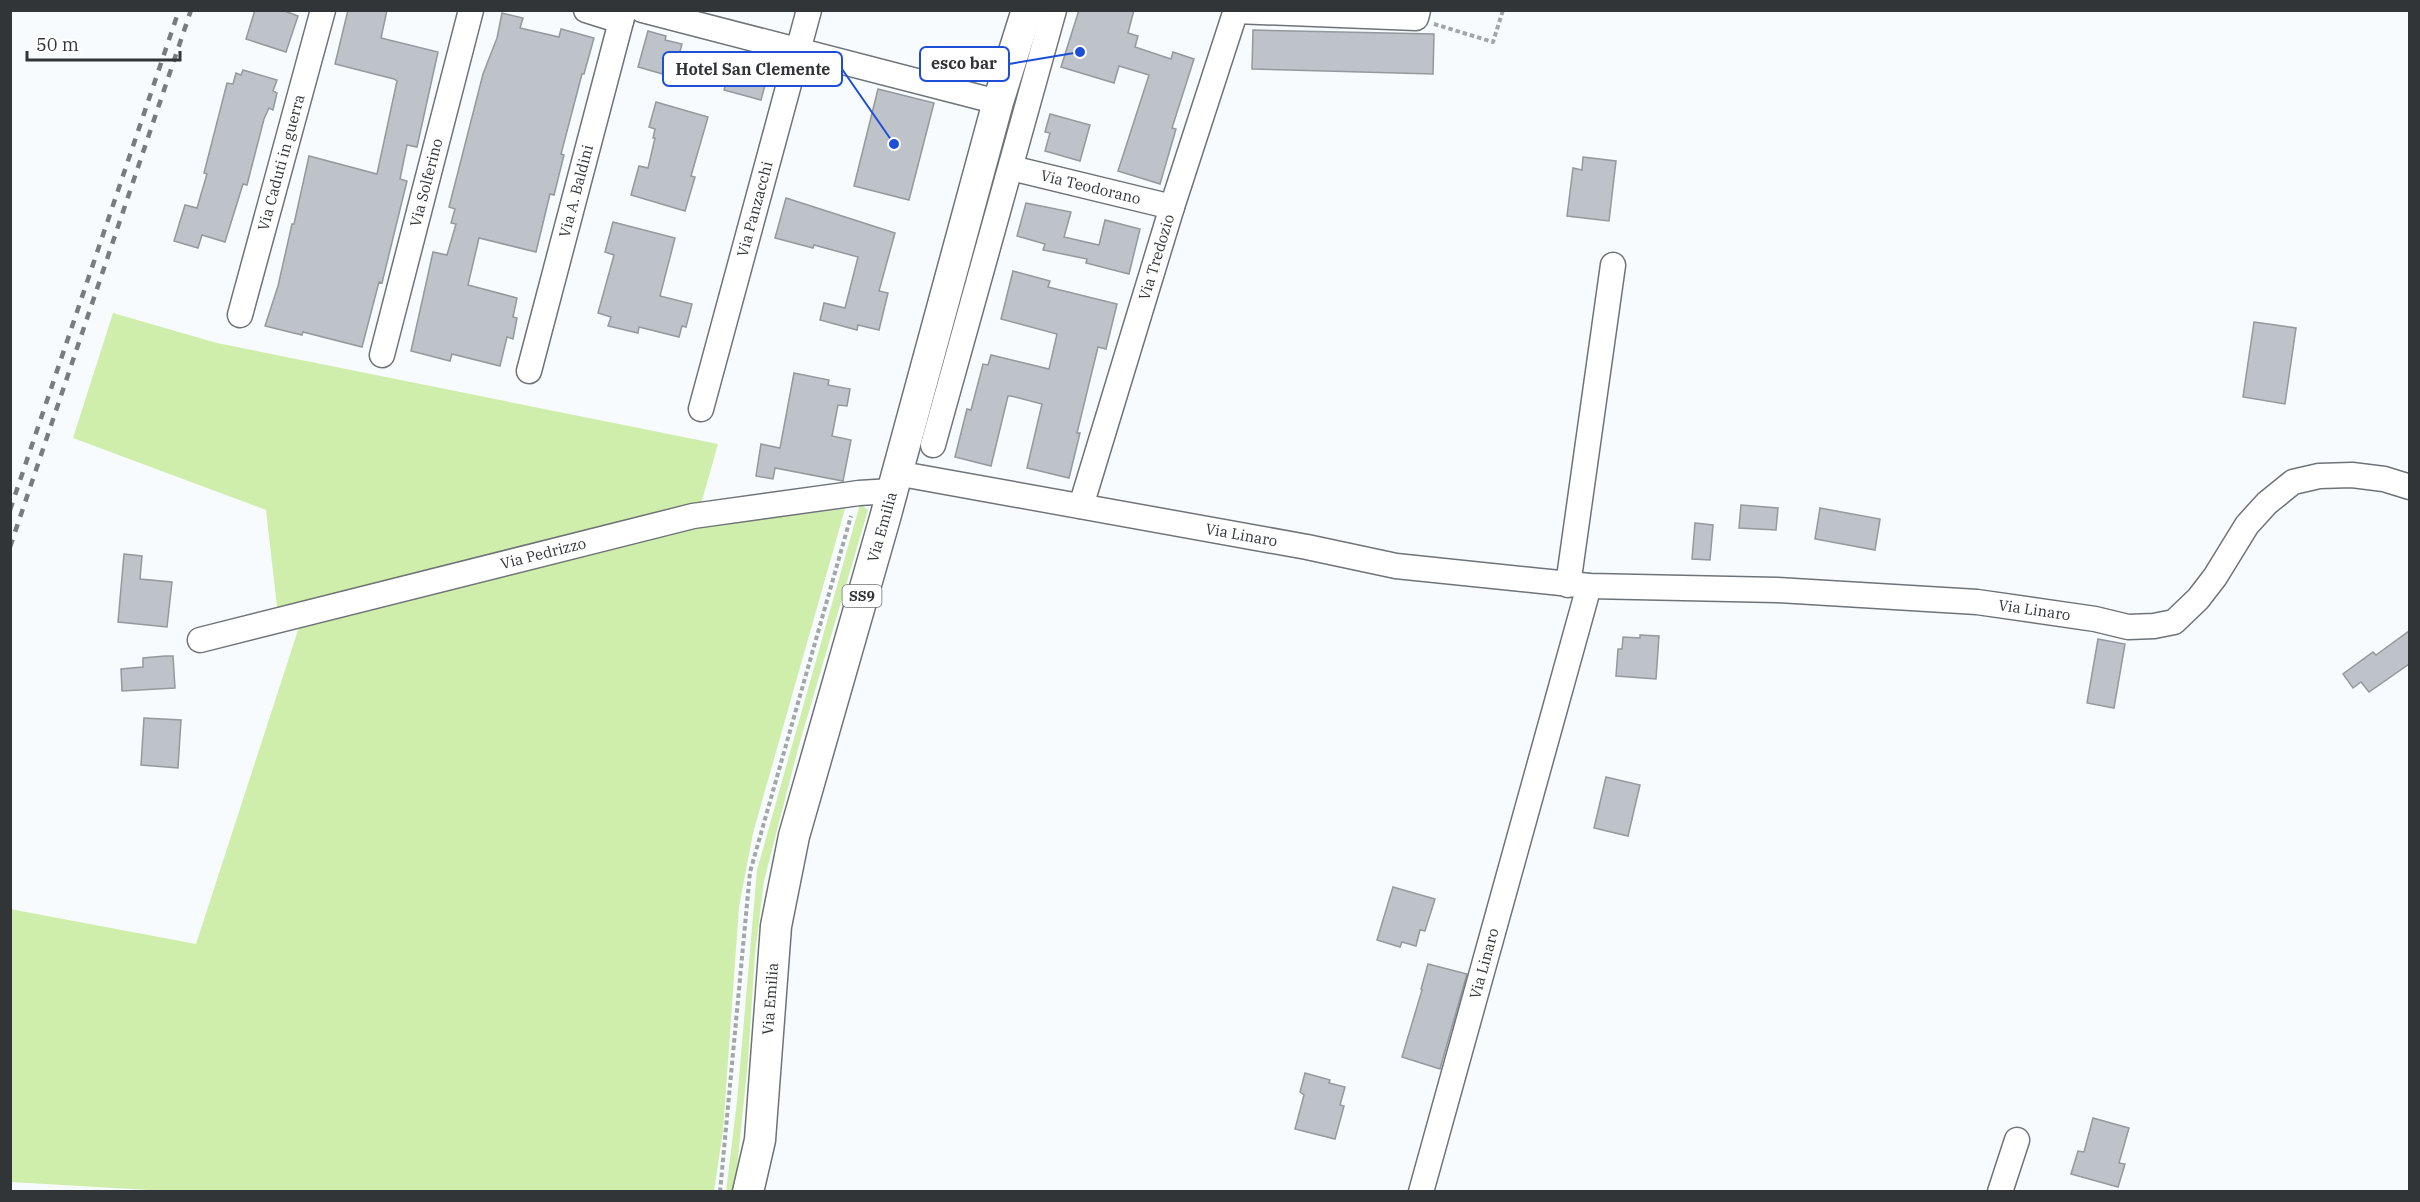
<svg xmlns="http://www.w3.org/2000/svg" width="2420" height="1202" viewBox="0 0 2420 1202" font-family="'IBM Plex Serif',serif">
<rect width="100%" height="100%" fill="#f7fbfe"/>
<path fill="#cfeeab" d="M113 313 217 343 718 444 701 504 283 613 277 607 266 510 73 438Z
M860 504 868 510 799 745 764 881 755 954 748 1061 735 1188 734 1191 726 1192 737 1101 757 870Z
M845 509 753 833 739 907 723 1131 714 1191 183 1192 11 1182 10 909 196 944 299 627 691 528Z"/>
<path fill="#bdc3c8" stroke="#93999d" stroke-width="1.5" d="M255 10H282L298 16 286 52 246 39Z
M348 10H387L381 38 438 52 417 147 407 145 400 179 407 181 382 283 379 282 362 347 303 332 302 335 265 326 278 286 292 224H294L309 156 377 174 397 81 394 79 335 64Z
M1079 10H1134L1128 33 1138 36 1135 47 1171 59 1173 52 1194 59 1172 128 1176 129 1160 184 1118 171 1149 75 1119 66 1114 83 1061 67Z
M502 13 523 18 520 28 559 37 561 29 594 38 584 74H582L561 154 564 155 554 195 550 194 536 252 479 238 468 285 517 298 513 317 517 318 513 339 507 337 500 366 452 354 450 361 411 351 433 252 447 255 456 224 451 223 455 209 449 207 483 74 497 38Z
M1253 30 1434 34 1433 74 1252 69Z
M648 31 666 36 665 40 682 44 673 77 638 67Z
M733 57 770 67 761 100 724 90Z
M243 70 277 80 273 91 277 93 273 110 269 108 264 119 247 185 243 184 225 242 202 235 198 248 174 241 185 205 197 208 207 174 204 173 227 83 233 84 236 73 241 75Z
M878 89 934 103 909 200 854 186Z
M656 102 708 117 691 176 695 177 685 211 631 195 639 166 648 168 655 138H653L655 129 649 127Z
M1050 114 1090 125 1080 161 1045 151 1050 133 1045 132Z
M1583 157 1616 161 1609 221 1567 216 1573 168 1582 170Z
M786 198 895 233 879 291 888 293 879 330 858 325 857 330 820 320 824 303 845 308 858 257 814 245 813 248 775 238Z
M1026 203 1071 212 1064 237 1099 245 1105 220 1140 229 1129 274 1086 263 1087 259 1043 250 1045 244 1017 236Z
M613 222 675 238 660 296 692 304 686 327 682 326 679 337 639 327 638 333 608 326 611 317 598 313 614 255 605 252Z
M1013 271 1050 281 1048 287 1117 304 1106 349 1098 347 1077 433H1080L1069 478 1027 468 1042 404 1011 396H1008L991 466 955 457 967 409 971 410 983 364 988 365 991 355 1049 369 1057 334 1001 319Z
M2254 322 2296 328 2285 404 2243 397Z
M794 373 829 380 828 385 850 389 847 406 838 405 832 436 851 440 843 481 775 468 773 479 756 476 761 444 780 448Z
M1741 505 1778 508 1776 530 1739 528Z
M1820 508 1880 519 1875 550 1815 539Z
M1695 523 1713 525 1710 560 1692 559Z
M124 554 142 556 140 579 172 582 167 627 118 622Z
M2409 631V664L2369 692 2361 682 2353 688 2343 674 2373 652 2376 655Z
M1640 635 1659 636 1656 679 1616 676 1618 649H1622L1623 637 1640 638Z
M2098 639 2125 644 2114 708 2087 703Z
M165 656H173L175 688 122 691 121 669 143 667V658Z
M144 718 181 720 178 768 141 765Z
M1606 777 1640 785 1628 836 1594 828Z
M1393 887 1435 899 1425 931 1420 930 1416 946 1402 942 1400 947 1377 940Z
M1428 964 1467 974 1440 1069 1402 1057 1422 990 1421 989Z
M1305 1073 1330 1080 1329 1083 1345 1087 1340 1105 1344 1106 1335 1139 1295 1129 1304 1095 1300 1092Z
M2093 1118 2129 1128 2119 1163 2125 1164 2118 1187 2071 1174 2078 1151 2084 1152Z"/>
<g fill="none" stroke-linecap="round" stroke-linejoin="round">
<defs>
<g id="minor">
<path d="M586 10 621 21"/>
<path d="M642 10 998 102"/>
<path d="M1235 11 1416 18 1418 10"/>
<path id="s1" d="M1011 168 1172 207"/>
<path id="s2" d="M240 315 323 10"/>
<path id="s3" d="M382 355 471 10"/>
<path id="s4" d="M529 371 624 10"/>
<path id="s5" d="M701 409 809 10"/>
<path d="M933 445 1054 10"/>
<path id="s6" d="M896 473 1307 547 1396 566 1589 586 1777 590 1977 602 2095 619 2128 627 2154 626 2174 622 2198 599 2215 577 2247 525 2267 503 2293 482 2319 476 2352 475 2384 479 2410 487"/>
<path id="s7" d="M1081 506 1172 207 1236 10"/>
<path d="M1568 585 1613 265"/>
<path id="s8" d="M200 640 693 516 859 493 892 491"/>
<path id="s9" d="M1421 1192 1589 586"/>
<path d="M2000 1192 2017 1140"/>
</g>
<g id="major">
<path id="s10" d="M748 1192 760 1140 776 926 794 836 885 518 998 102 1027 10"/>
</g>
</defs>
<use href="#minor" stroke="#6e7378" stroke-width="27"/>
<use href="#major" stroke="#6e7378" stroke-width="33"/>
<path stroke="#a3a6a9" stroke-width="4" stroke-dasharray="4.5 3" stroke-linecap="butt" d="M1434 24 1493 42 1503 10
M720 1192 750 872 851 516"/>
<use href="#minor" stroke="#fff" stroke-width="24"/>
<use href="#major" stroke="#fff" stroke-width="30"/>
<path stroke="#797c7f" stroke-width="4.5" stroke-dasharray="8 8" stroke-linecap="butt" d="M10 510 179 10
M10 547 191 10"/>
</g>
<g text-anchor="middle" stroke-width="5" stroke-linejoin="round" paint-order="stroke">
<rect fill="#fff" stroke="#707273" stroke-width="1.5" x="842.5" y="585" width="39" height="22" rx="4.5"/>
<g font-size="14" font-weight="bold" fill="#323537">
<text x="862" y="601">SS9</text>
</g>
<g font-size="15" fill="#323537" stroke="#fff">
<text dy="5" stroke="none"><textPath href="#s2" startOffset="158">Via Caduti in guerra</textPath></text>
<text dy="5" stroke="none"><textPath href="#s3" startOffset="178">Via Solferino</textPath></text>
<text dy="5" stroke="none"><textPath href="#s1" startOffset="82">Via Teodorano</textPath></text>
<text dy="5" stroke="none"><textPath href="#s4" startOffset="186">Via A. Baldini</textPath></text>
<text dy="5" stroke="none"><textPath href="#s5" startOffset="207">Via Panzacchi</textPath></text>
<text dy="5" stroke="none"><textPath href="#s7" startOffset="260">Via Tredozio</textPath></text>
<text dy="5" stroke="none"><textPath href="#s10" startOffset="681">Via Emilia</textPath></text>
<text dy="5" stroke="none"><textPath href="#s6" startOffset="351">Via Linaro</textPath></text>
<text dy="5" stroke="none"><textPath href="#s8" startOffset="354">Via Pedrizzo</textPath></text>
<text dy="5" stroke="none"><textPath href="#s6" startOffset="1149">Via Linaro</textPath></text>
<text dy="5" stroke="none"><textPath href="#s9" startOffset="237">Via Linaro</textPath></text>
<text dy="5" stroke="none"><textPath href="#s10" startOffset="195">Via Emilia</textPath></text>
</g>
</g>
<path fill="none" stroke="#1d4ed8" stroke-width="2" d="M1080 52L1009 64M894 144L842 69"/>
<g fill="#1d4ed8" stroke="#fff" stroke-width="2">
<circle cx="1080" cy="52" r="6"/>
<circle cx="894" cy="144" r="6"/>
</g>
<g fill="#fff" stroke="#1d4ed8" stroke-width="2">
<rect x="920" y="47" width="89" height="34" rx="6"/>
<rect x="663" y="52" width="179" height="34" rx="6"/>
</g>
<g font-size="16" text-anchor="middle" font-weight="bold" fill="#323537">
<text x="964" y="69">esco bar</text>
<text x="753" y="75">Hotel San Clemente</text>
</g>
<rect width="2420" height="1202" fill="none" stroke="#323537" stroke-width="24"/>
<path d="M27 51v9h153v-9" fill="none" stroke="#323537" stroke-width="3"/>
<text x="36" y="51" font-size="18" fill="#323537" stroke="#ffffff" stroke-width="4.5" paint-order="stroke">50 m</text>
</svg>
